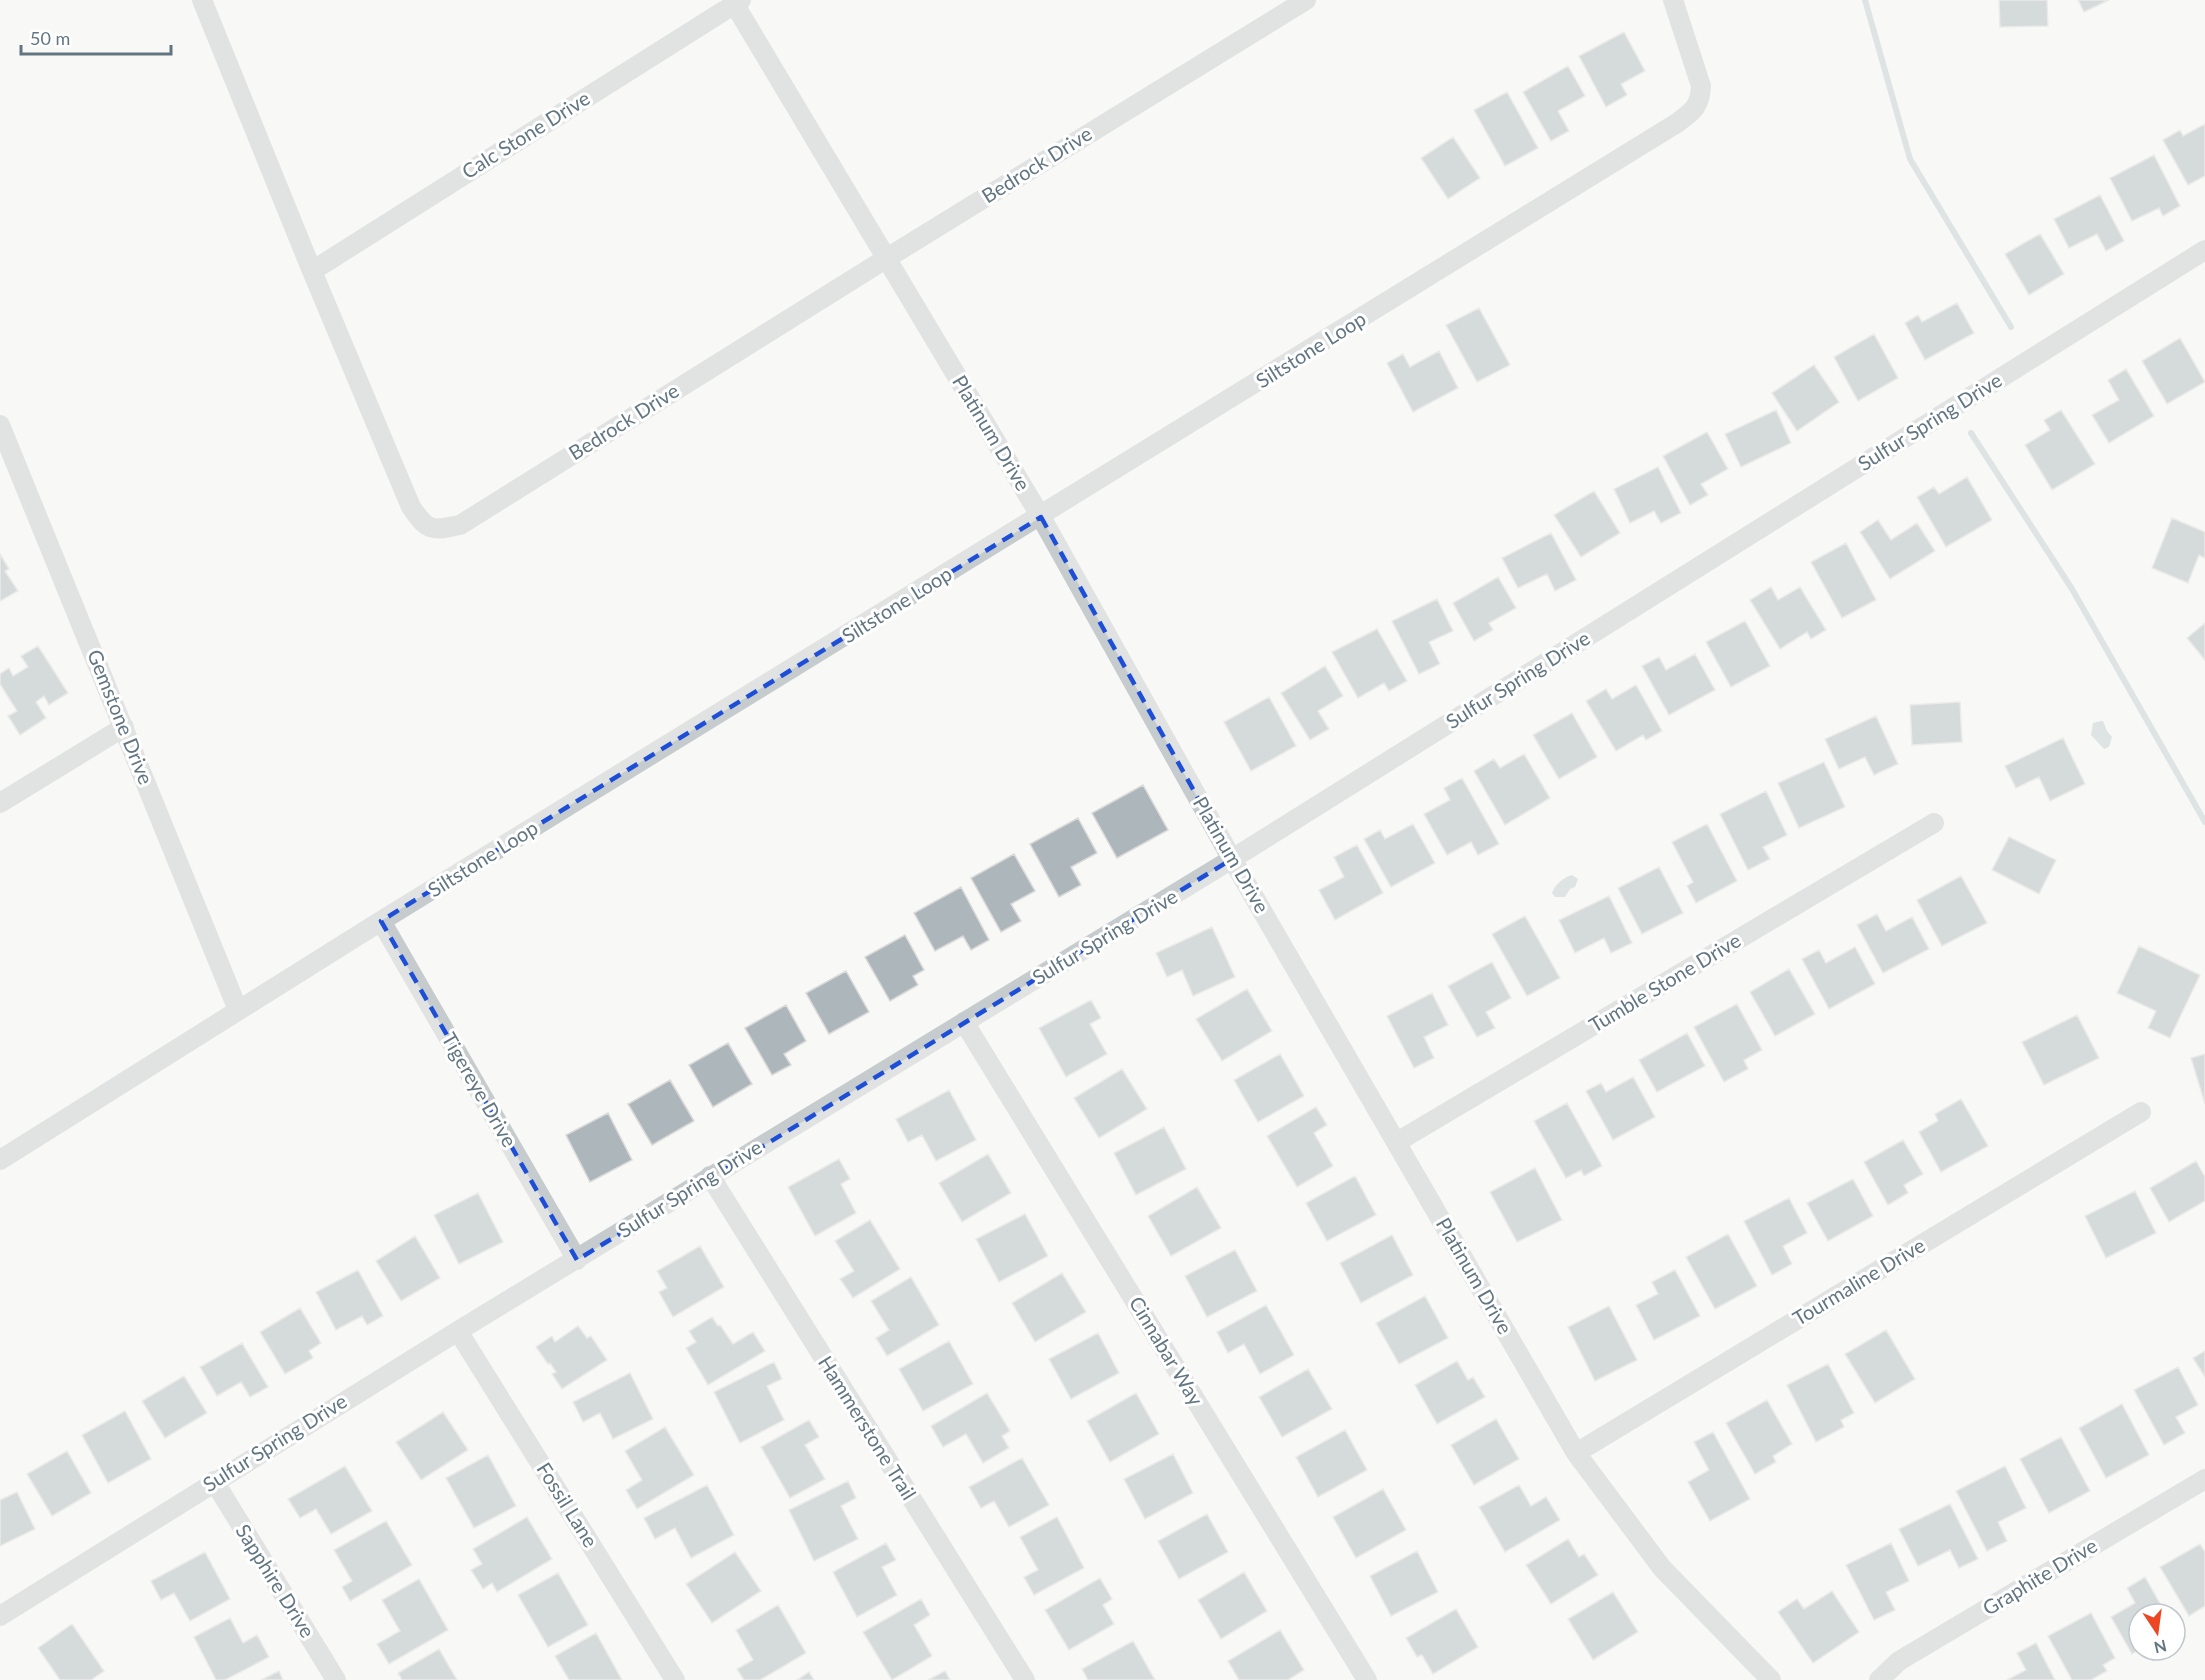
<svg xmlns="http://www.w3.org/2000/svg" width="2205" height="1680" viewBox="0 0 2205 1680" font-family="Lato,sans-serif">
<rect width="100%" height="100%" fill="#f8f8f6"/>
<path fill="#becbcf" d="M2101 721H2103L2107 731 2112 737 2109 747 2104 749 2091 735 2093 723Z
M1572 875 1578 879 1575 887 1570 889 1565 897H1555L1552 893C1555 884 1564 877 1572 875Z"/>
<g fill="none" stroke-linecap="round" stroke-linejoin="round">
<path stroke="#becbcf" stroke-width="6" d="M1865 0 1910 159 2011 327
M1971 433 2072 589 2205 822"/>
</g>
<path fill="#acb6bb" stroke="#dadad8" stroke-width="1.5" d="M1999 0H2047L2048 26 2000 27Z
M2078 0H2109L2084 12Z
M1624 32 1645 71 1621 84 1627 95 1606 107 1579 56Z
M1568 66 1585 96 1558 111 1569 131 1551 141 1523 92Z
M1507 92 1538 148 1505 166 1474 110Z
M2205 124V176L2188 185 2163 140 2180 130 2183 136Z
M1453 137 1480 178 1448 199 1421 158Z
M2154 155 2180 206 2163 216 2159 208 2132 221 2110 178Z
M2100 195 2124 241 2106 251 2097 234 2069 248 2054 219Z
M2040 234 2064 274 2029 295 2005 254Z
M1957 303 1974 333 1925 360 1905 323 1918 315 1922 322Z
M1479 308 1510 365 1477 382 1446 325Z
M1874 334 1898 378 1858 401 1834 357Z
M2180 338 2205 382 2167 404 2142 361Z
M1439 351 1458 388 1413 412 1387 363 1403 354 1410 367Z
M1814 365 1839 402 1797 431 1772 393Z
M2126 369 2154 416 2109 443 2092 415 2119 400 2108 380Z
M1776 410 1791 443 1741 467 1725 434Z
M2061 410 2095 464 2052 490 2025 445 2050 430 2044 420Z
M1707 432 1728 469 1701 484 1708 495 1690 505 1663 456Z
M1658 467 1681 513 1661 523 1654 511 1630 523 1614 489Z
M1967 477 1992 520 1946 547 1917 497 1934 487 1939 494Z
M1594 491 1620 533 1581 557 1554 515Z
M2172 518 2205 532V558L2199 555 2188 583 2152 568Z
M1878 520 1891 540 1917 523 1935 551 1890 579 1860 532Z
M1551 533 1576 580 1555 591 1547 574 1518 588 1502 558Z
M1846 543 1876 600 1842 618 1811 562Z
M0 554 9 569 5 571 18 591 0 601Z
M1498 577 1516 608 1489 623 1493 630 1474 641 1453 603Z
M1771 587 1778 600 1800 587 1826 630 1811 639 1807 632 1780 649 1750 600Z
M1437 599 1453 631 1429 642 1440 664 1419 674 1392 621Z
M1745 621 1770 666 1731 687 1706 642Z
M2205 623V660L2187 638Z
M1377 629 1407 681 1389 691 1384 683 1358 698 1332 652Z
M38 646 68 693 49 705 44 696 36 702 46 718 20 735 8 716 17 711 0 684V674L9 668 13 676 28 667 21 656Z
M1695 654 1715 690 1669 715 1642 666 1659 657 1666 670Z
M1325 666 1343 696 1318 711 1329 729 1310 740 1281 693Z
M1636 685 1662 731 1646 740 1643 735 1616 751 1586 701 1606 689 1612 699Z
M1269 697 1296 746 1251 771 1224 722Z
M1960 702 1962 742 1912 745 1910 705Z
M1572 713 1597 757 1559 779 1533 735Z
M1876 716 1898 764 1874 775 1865 757 1839 769 1825 739Z
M2063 738 2085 784 2050 801 2039 777 2016 788 2005 766Z
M1524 754 1550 798 1505 825 1474 771 1494 759 1500 768Z
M1824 762 1845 807 1799 828 1778 783Z
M1462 778 1499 844 1478 855 1471 842 1447 855 1424 814 1450 800 1444 788Z
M1143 785 1168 830 1117 858 1092 813Z
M1766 791 1787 835 1763 847 1770 859 1748 870 1720 814Z
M1078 818 1097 853 1071 867 1081 885 1059 897 1030 844Z
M1413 824 1435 863 1391 887 1364 839 1380 830 1385 839Z
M1707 824 1737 881 1696 903 1687 886 1693 882 1672 842Z
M2009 837 2056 860 2039 894 1992 870Z
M1357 845 1383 893 1335 920 1319 890 1344 877 1334 857Z
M1014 854 1035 891 1011 904 1021 921 1001 932 971 878Z
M1659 867 1683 913 1642 934 1618 888Z
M1961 876 1987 923 1942 946 1917 900Z
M961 887 989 940 971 950 963 936 935 951 914 913Z
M1609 896 1632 943 1611 953 1604 938 1575 953 1559 920Z
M1877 914 1886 931 1912 917 1929 949 1883 973 1857 925Z
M1525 916 1560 978 1527 996 1492 934Z
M1212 927 1235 977 1193 996 1182 970 1167 977 1156 953Z
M905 935 924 970 913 976 918 985 890 1001 865 957Z
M2139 946 2200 975 2170 1038 2148 1028 2156 1011 2117 993Z
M1855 947 1875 984 1829 1009 1802 959 1819 950 1826 963Z
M1492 962 1511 998 1486 1012 1495 1028 1477 1037 1448 986Z
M1789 969 1815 1014 1775 1036 1750 992Z
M846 971 869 1012 829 1034 806 993Z
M1247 989 1272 1031 1222 1061 1196 1019Z
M1432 993 1448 1025 1424 1037 1434 1058 1414 1068 1387 1016Z
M1091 1000 1101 1018 1090 1024 1107 1054 1066 1077 1039 1028Z
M1737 1004 1762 1050 1744 1060 1748 1069 1724 1082 1694 1027Z
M786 1005 806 1041 784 1054 791 1065 772 1075 745 1028Z
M2077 1015 2099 1058 2044 1085 2022 1042Z
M1687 1033 1705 1066 1657 1092 1639 1060Z
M728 1043 752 1084 713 1107 689 1065Z
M1280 1054 1304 1096 1258 1122 1234 1080Z
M2205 1054V1104L2191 1058Z
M1122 1069 1147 1109 1099 1138 1074 1098Z
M1633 1077 1655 1117 1613 1140 1586 1091 1601 1083 1606 1092Z
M670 1080 694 1121 652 1145 628 1104Z
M949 1090 976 1140 936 1161 922 1135 908 1142 896 1119Z
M1961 1099 1988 1146 1941 1172 1919 1132 1938 1121 1935 1114Z
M1567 1103 1602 1166 1584 1176 1581 1170 1566 1178 1534 1121Z
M1316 1107 1327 1125 1314 1133 1333 1166 1297 1187 1267 1136Z
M608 1113 632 1160 590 1182 566 1135Z
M1164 1127 1186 1169 1136 1195 1114 1153Z
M1903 1140 1923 1174 1904 1185 1908 1193 1888 1205 1864 1162Z
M988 1154 1011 1193 962 1222 939 1183Z
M839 1159 850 1179 841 1184 856 1213 815 1236 788 1187Z
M2196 1161 2205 1177V1201L2169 1222 2150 1188Z
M1535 1168 1562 1220 1517 1242 1490 1192Z
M1355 1176 1376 1215 1327 1241 1306 1203Z
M1853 1179 1873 1216 1828 1241 1807 1203Z
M1197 1187 1221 1228 1171 1256 1148 1216Z
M2135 1191 2156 1233 2106 1258 2085 1216Z
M478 1193 503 1242 459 1264 434 1215Z
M1789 1198 1807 1233 1783 1246 1792 1264 1772 1275 1744 1221Z
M1025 1214 1048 1256 999 1282 976 1239Z
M870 1220 900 1269 853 1298 840 1279 854 1271 835 1241Z
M1728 1234 1757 1286 1715 1309 1686 1257Z
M1392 1235 1413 1275 1361 1303 1340 1263Z
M415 1236 440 1278 401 1301 376 1261Z
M700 1246 724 1287 673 1317 659 1292 667 1288 657 1271Z
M1235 1250 1257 1291 1207 1317 1185 1276Z
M358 1270 383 1316 367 1325 362 1316 336 1330 316 1292Z
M1675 1270 1700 1316 1654 1340 1636 1305 1658 1294 1652 1282Z
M1062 1273 1086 1312 1035 1342 1012 1303Z
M911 1277 939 1325 887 1356 876 1338 889 1330 871 1301Z
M1425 1296 1448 1338 1399 1364 1376 1323Z
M1266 1305 1294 1355 1260 1374 1244 1344 1228 1353 1217 1332Z
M1609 1306 1637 1360 1595 1381 1568 1327Z
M300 1308 321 1343 309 1351 313 1358 285 1374 260 1332Z
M712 1317 718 1326 720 1325 733 1344 753 1332 765 1351 708 1385 686 1348 696 1342 689 1331Z
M578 1326 587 1338 591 1336 607 1360 562 1389 552 1374 556 1372 550 1363 548 1364 536 1347 552 1336 555 1342Z
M1886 1330 1915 1379 1875 1403 1845 1354Z
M1098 1333 1119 1373 1071 1399 1049 1359Z
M949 1341 973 1384 923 1411 899 1369Z
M242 1343 268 1387 250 1397 241 1382 217 1396 200 1367Z
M2205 1351V1377L2193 1358Z
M1457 1361 1468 1380 1473 1377 1485 1397 1437 1424 1415 1385Z
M774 1362 782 1379 767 1386 784 1420 740 1443 714 1392Z
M1828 1364 1854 1413 1841 1420 1844 1427 1816 1442 1787 1385Z
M2178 1367 2198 1405 2176 1417 2185 1433 2164 1445 2134 1390Z
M1308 1369 1332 1409 1282 1437 1259 1397Z
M630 1373 653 1419 613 1439 600 1413 583 1422 573 1402Z
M184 1376 207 1413 165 1438 142 1401Z
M987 1393 1010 1431 1002 1436 1009 1448 983 1463 966 1434 943 1447 931 1426Z
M1136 1393 1159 1434 1110 1462 1087 1421Z
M1767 1400 1792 1444 1773 1456 1776 1462 1755 1474 1726 1423Z
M2122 1404 2149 1455 2106 1478 2079 1428Z
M125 1411 151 1459 108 1483 82 1435Z
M443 1412 468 1450 421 1480 396 1442Z
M1496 1419 1519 1459 1474 1485 1451 1445Z
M809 1420 819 1437 805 1445 825 1479 790 1498 761 1447Z
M665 1427 694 1475 637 1509 626 1490 642 1480 625 1451Z
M1345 1430 1367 1470 1318 1497 1296 1457Z
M1713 1432 1750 1499 1710 1521 1688 1482 1709 1470 1694 1442Z
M2061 1437 2090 1491 2049 1513 2020 1459Z
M67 1451 91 1493 52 1516 27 1474Z
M1173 1454 1193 1493 1145 1519 1124 1479Z
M488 1455 516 1506 474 1528 446 1478Z
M1022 1458 1049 1505 1009 1527 994 1501 981 1508 969 1487Z
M345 1466 372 1511 331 1534 316 1509 300 1518 288 1499Z
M2005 1466 2026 1508 1998 1522 2007 1541 1987 1551 1956 1491Z
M848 1481 856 1498 841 1506 858 1539 814 1561 789 1510Z
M707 1485 734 1535 691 1558 675 1528 655 1539 644 1518Z
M1519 1485 1531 1506 1546 1497 1560 1520 1505 1552 1479 1507Z
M1383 1489 1406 1530 1356 1558 1333 1517Z
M17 1492 35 1529 0 1546V1500Z
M1950 1504 1978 1559 1959 1568 1950 1550 1918 1566 1899 1529Z
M1207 1514 1228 1552 1179 1579 1158 1541Z
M527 1517 552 1559 497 1592 492 1583 483 1589 471 1570 482 1564 473 1549Z
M1057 1517 1084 1568 1034 1595 1024 1577 1038 1570 1020 1537Z
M386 1521 412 1565 350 1601 342 1587 352 1581 334 1550Z
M1568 1539 1579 1557 1584 1554 1598 1575 1551 1604 1526 1565Z
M886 1543 896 1560 882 1567 897 1595 857 1617 833 1572Z
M1891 1543 1909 1581 1886 1592 1895 1610 1874 1620 1846 1565Z
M2200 1544 2205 1552V1606L2189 1616 2160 1567Z
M1417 1551 1438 1592 1391 1616 1370 1576Z
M205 1552 230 1599 190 1621 174 1593 161 1600 151 1581Z
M735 1552 761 1591 712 1623 686 1584Z
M1244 1572 1267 1611 1221 1639 1198 1600Z
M558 1573 588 1625 548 1647 518 1595Z
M2145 1577 2166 1614H2139V1650L2132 1654 2111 1617 2135 1603 2127 1588Z
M1100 1578 1112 1599 1103 1605 1114 1624 1069 1650 1045 1610Z
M419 1579 448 1630 389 1664 377 1644 400 1631 382 1600Z
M1832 1591 1859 1632 1813 1663 1778 1612 1797 1599 1804 1609Z
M1613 1592 1638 1632 1593 1660 1568 1619Z
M921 1599 930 1615 914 1625 932 1656 892 1680 863 1632Z
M778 1605 806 1653 760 1680H744L737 1669 753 1660 736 1630Z
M1456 1609 1478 1647 1433 1674 1422 1655 1417 1657 1406 1638Z
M2091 1613 2115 1658 2103 1665 2107 1671 2091 1680H2072L2048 1636Z
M230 1618 243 1643 257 1635 269 1657 225 1680H216L194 1637Z
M72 1624 104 1671 91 1680H60L38 1648Z
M1280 1630 1304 1670 1288 1680H1239L1228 1661Z
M596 1633 622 1680H569L555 1656Z
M1133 1641 1155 1680H1088L1082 1669Z
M2036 1643 2055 1680H2007L2026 1670 2017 1653Z
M439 1649 457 1680H402L398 1673Z
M279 1671 283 1680H261Z
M945 1671 950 1680H928Z
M809 1672 814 1680H797Z"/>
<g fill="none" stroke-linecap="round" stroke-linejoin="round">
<path stroke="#c6cbcd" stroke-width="20" d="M202 0 312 271 411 507C428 532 432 531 460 525L887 258 1306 0
M732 0 1041 517 1232 859 1576 1453 1662 1568 1771 1680
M312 271 741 0
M0 425 238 1010
M0 803 124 727
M381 921 577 1260
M964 1022 1367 1680
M1397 1142 1934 823
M0 1160 381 921 1677 123C1693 111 1700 107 1701 86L1673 0
M710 1176 1025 1680
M458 1331 675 1680
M1576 1453 2141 1112
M214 1481 336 1680
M0 1616 458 1331 1232 859 2205 250
M1879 1680 1899 1661 2205 1479"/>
</g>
<path d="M0 0H2205V1680H0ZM1041 517 1232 859 577 1260 381 921Z" fill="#f8f8f6" fill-opacity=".55" fill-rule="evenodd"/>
<path fill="none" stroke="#1d4ed8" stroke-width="4.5" stroke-dasharray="12 8" stroke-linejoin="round" d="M1041 517 1232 859 577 1260 381 921Z"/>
<g text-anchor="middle" stroke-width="6" stroke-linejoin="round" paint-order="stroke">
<g font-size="20" fill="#627682" stroke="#fff">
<text transform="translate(526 135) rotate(-32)" y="7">Calc Stone Drive</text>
<text transform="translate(1037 165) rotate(-32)" y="7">Bedrock Drive</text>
<text transform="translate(1311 350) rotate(-32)" y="7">Siltstone Loop</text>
<text transform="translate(624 422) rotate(-32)" y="7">Bedrock Drive</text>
<text transform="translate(1930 422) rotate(-32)" y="7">Sulfur Spring Drive</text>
<text transform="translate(991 433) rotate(59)" y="7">Platinum Drive</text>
<text transform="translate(897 605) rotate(-32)" y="7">Siltstone Loop</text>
<text transform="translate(1518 680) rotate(-32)" y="7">Sulfur Spring Drive</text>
<text transform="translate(120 717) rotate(68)" y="7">Gemstone Drive</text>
<text transform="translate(1231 855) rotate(60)" y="7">Platinum Drive</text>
<text transform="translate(483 859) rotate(-32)" y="7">Siltstone Loop</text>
<text transform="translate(1105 937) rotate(-31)" y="7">Sulfur Spring Drive</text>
<text transform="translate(1665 983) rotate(-31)" y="7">Tumble Stone Drive</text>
<text transform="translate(479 1090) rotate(60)" y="7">Tigereye Drive</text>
<text transform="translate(690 1189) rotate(-32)" y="7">Sulfur Spring Drive</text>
<text transform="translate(1474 1276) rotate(60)" y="7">Platinum Drive</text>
<text transform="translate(1859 1282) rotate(-31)" y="7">Tourmaline Drive</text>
<text transform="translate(1166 1351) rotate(59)" y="7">Cinnabar Way</text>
<text transform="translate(867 1428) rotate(58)" y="7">Hammerstone Trail</text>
<text transform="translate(275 1443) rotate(-32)" y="7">Sulfur Spring Drive</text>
<text transform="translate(567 1505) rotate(58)" y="7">Fossil Lane</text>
<text transform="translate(2040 1577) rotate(-31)" y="7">Graphite Drive</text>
<text transform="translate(275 1581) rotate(58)" y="7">Sapphire Drive</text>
</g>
</g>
<g transform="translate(2157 1632) rotate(167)"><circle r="28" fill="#ffffff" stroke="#c0c8cd" stroke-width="1.5"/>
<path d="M0-4.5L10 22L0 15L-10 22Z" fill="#ec4622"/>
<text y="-9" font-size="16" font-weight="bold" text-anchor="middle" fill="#627682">N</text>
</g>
<path d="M21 45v9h150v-9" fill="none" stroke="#627682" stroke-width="3"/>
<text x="30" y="45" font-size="18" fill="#627682" stroke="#ffffff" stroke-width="4.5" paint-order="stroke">50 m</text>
</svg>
